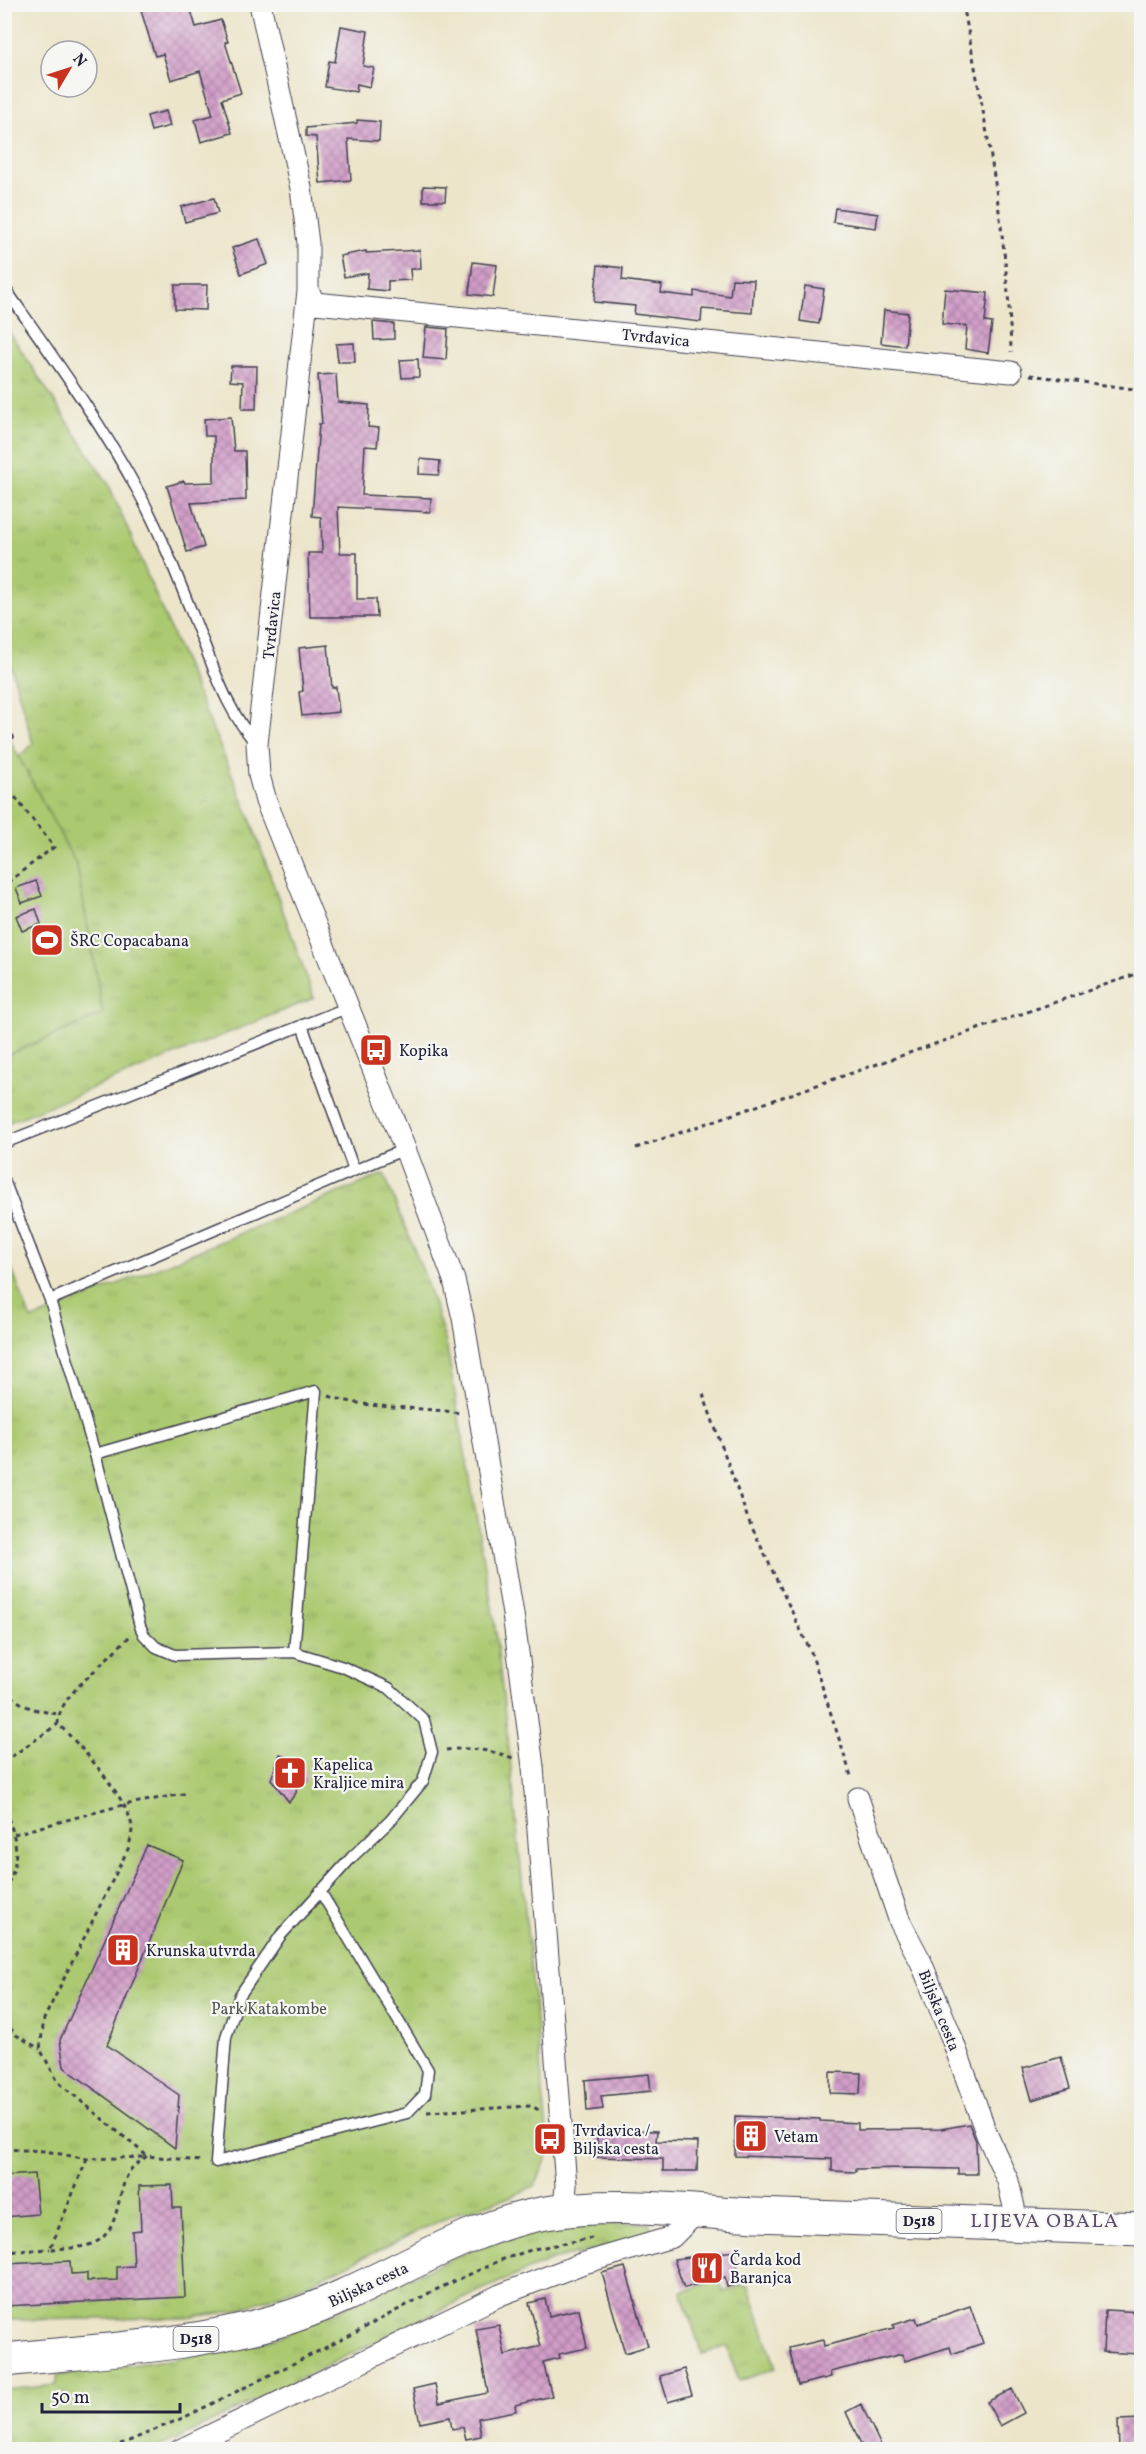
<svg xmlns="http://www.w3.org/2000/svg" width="1146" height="2454" viewBox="0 0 1146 2454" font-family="Vollkorn,serif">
<defs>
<pattern id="grass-tufts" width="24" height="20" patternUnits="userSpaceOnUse" patternTransform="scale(1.5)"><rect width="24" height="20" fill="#abc970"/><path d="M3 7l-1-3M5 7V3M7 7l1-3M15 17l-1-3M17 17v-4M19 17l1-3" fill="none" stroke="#93ac62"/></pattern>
<pattern id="building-cross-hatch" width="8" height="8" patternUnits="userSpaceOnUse" patternTransform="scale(1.5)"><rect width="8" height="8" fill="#d19dc8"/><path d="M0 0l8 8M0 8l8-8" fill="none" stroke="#a980a4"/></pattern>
</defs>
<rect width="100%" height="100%" fill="#f6f6f2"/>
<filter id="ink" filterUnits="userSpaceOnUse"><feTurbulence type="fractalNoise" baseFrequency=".0167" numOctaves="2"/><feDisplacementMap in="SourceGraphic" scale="12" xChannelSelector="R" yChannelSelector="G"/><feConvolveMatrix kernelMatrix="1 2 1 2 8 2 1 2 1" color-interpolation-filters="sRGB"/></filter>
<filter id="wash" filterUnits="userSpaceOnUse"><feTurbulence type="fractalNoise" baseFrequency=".008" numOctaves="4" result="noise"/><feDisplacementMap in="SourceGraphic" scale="24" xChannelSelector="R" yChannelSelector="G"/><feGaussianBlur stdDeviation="1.35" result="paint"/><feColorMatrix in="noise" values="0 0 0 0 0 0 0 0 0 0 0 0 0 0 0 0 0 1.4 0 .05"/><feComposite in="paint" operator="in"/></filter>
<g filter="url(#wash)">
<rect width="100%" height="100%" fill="#ece5ca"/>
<path fill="url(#grass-tufts)" stroke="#667656" stroke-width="1.5" d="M4 324 109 485 247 810 314 998 5 1124 6 769 33 744 5 645Z
M384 1174 424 1274 446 1343 494 1618 510 1758 549 2152 536 2185 513 2196 450 2216 298 2288 234 2311 186 2318 5 2320 4 1261 8 1259 31 1320Z
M637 2223 650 2224V2236L552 2260 488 2287 156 2449 5 2450V2390L57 2385V2376L234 2350 281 2336 478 2247 533 2232 578 2226Z
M719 2280 723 2292 748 2284 776 2368 739 2381 727 2346 702 2354 681 2292Z"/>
<path fill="#abc970" stroke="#667656" stroke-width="1.5" d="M4 729 77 866 103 1014 5 1056Z"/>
<g id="blocks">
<path fill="url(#building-cross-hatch)" d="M139 4H189L196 27 221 20 228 42H225L241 93 222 99 232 133 201 142 195 120 213 115 200 71 171 80 163 54 155 56Z
M341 26 368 31 363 66 374 68 370 87 357 84 356 92 325 87 329 61 335 62Z
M166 111 170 126 151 131 147 116Z
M357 120 380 122 379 141 348 139 351 180 320 183 316 137 306 136V128L357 123Z
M423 186 446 187 445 201H423Z
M214 198 218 213 185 222 181 207Z
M835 208 878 214 876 228 833 222Z
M259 239 268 264 241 274 232 248Z
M420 250 421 269H410L411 280 388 281V291L367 289 368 273 344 277 340 256 366 251V253Z
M473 262 497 265 493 297 469 294Z
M598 265 623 268 622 280 662 285 661 293 694 297V291L730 296 732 279 754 280 752 313 702 309 701 322 634 314 635 306 594 302Z
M175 285H207L206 310 175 309Z
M805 286 824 289 819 324 800 321Z
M945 289 988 293 985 322 992 323 988 353 965 349 967 326 942 324Z
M884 310 908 313 905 346 881 343Z
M373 322 394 324V339L374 340Z
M426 327 448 329 446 360 423 358Z
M354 343 355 362H338L336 344Z
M418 359 419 377 402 378 400 360Z
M231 366H257L256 409H242L243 382 230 381Z
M336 374 338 402 369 405 368 427 379 428 377 447 365 446 362 495 431 498 430 512 338 507 340 553H357V599H376L377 617H310L308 553H322L321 517 312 516 319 424H322L318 375Z
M231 417 234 451H245L246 500 191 503 204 547 187 552 167 486 184 481 185 483 214 482V436H205L204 419Z
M420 459 440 461 439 475 419 474Z
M328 645 332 688 336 687 339 712 302 716 299 692 303 691 299 648Z
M36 881 42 896 22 903 16 888Z
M36 909 41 924 22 931 16 916Z
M280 1754 290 1759 295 1767 305 1768 307 1781 297 1784 296 1793 289 1802 271 1779Z
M147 1845 183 1860 107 2045 179 2095 175 2148 64 2067 60 2040Z
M1061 2057 1070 2088 1032 2100 1023 2068Z
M830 2072 861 2073 860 2094 830 2093Z
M649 2074 651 2091 601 2096 603 2109 587 2111 585 2080Z
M735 2116 820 2119V2121L858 2123V2130L941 2129 969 2124 976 2141 977 2174H958V2169L904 2168 856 2169V2172L832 2171V2159L735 2156Z
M597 2129 657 2131 656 2141 698 2142 697 2171H663V2159L597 2157Z
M34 2174 38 2214 4 2217V2176Z
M172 2185 173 2208H181L185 2297 4 2306V2264L70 2261 71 2274 87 2273V2281L117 2280V2267L134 2266 132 2231 141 2230 139 2186Z
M734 2251 741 2284 727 2287 725 2277 684 2288 674 2259Z
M625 2267 648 2346 625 2353 602 2273Z
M545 2299 549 2316 579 2309 587 2348 559 2354 560 2358 543 2362 552 2396 515 2405 516 2411 478 2418 481 2436 466 2439 463 2427 452 2429 450 2417 420 2423 413 2389 435 2384 439 2403 488 2393 476 2329 499 2325 505 2355 541 2346 529 2303Z
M970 2306 983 2343 952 2354 950 2347 905 2361 902 2354 830 2372 831 2377 798 2385 789 2348 823 2340 824 2346 894 2328 893 2325 916 2318 918 2324Z
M1105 2310 1142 2312 1140 2354 1103 2352Z
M684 2369 692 2395 668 2402 660 2376Z
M1012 2389 1024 2413 1000 2426 987 2402Z
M861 2404 883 2450H864L846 2412Z
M1142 2419V2450H1119L1118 2420Z"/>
</g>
</g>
<g filter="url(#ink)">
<use href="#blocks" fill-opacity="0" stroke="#403f50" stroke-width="1.5"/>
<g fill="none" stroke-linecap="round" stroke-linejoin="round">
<defs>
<path id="lane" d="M4 287C51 354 100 421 139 493 165 541 184 594 204 644 218 680 230 715 257 744
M302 1025 354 1170
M4 1143 349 1007
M4 1180 50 1300 95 1454 140 1626 144 1635 156 1647 175 1655 294 1652 343 1667 389 1688 424 1720 432 1752 423 1781 390 1821 352 1857 281 1935 240 1995 226 2037 216 2162 407 2113 425 2094 428 2070 320 1891
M50 1300 405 1149
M95 1454 316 1391 294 1652"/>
<path id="street" d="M260 4 301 188 308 243V291L257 744 259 775 266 801 405 1149 454 1280 463 1318 513 1614 533 1767 561 2123 566 2185 564 2210
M308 291 315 303 1011 372
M858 1798 900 1922 921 1962 951 2036 987 2135 1008 2181 1014 2207V2224
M180 2450 500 2295 581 2264 672 2237 697 2212"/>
<path id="primary" d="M4 2360C101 2350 200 2346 293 2316 377 2288 458 2228 546 2213 616 2201 687 2212 756 2215 885 2220 1013 2224 1142 2229"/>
</defs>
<use href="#lane" stroke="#403f50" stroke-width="13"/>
<use href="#street" stroke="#403f50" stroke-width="23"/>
<use href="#primary" stroke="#403f50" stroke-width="35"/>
<path stroke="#403f50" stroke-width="3" stroke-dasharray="4.5 4.5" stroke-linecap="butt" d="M963 4C985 120 1008 234 1011 352
M1030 375 1142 390
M4 709 14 740
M4 783 54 847 4 885
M636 1148 1142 972
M703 1394 748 1519 811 1652 852 1779
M329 1396C371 1410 416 1406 459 1413
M100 1665 130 1636
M95 1670C81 1684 58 1703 58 1724 79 1744 130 1800 132 1828 132 1834 130 1841 129 1847L44 2019 40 2049 58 2082 147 2156 201 2161
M4 1690C24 1708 33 1710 58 1714
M446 1750C469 1747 491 1750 513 1758
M4 1762 58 1724
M4 1810C17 1834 22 1865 4 1889
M14 1834 123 1805 188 1793
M4 2021 16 2035 40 2049
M427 2112 531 2106 539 2110
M4 2149 45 2151 87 2159 145 2157
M87 2159 50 2249C65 2248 82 2249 96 2242 122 2229 115 2189 132 2168 136 2164 142 2160 147 2156
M4 2252 50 2249
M103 2450 129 2441 187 2416 349 2336 431 2292 501 2260 534 2249 592 2238"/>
<use href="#lane" stroke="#fff" stroke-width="10"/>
<use href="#street" stroke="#fff" stroke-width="21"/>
<use href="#primary" stroke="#fff" stroke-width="33"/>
</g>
</g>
<defs>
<symbol id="stadium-square" viewBox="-11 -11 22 22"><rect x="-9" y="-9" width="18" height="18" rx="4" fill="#c8321e" stroke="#f6f6f2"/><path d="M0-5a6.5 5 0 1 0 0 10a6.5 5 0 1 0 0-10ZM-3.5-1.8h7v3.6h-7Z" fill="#fff"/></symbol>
<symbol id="bus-square" viewBox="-11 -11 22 22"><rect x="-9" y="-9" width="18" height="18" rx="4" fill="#c8321e" stroke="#f6f6f2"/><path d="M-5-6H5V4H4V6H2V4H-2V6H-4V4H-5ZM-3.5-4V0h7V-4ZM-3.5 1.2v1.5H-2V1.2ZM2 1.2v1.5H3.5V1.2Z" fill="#fff"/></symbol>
<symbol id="church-square" viewBox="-11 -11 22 22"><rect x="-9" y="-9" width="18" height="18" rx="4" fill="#c8321e" stroke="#f6f6f2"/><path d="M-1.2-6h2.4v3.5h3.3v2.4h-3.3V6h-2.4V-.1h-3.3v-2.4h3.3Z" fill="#fff"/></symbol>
<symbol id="building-square" viewBox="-11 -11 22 22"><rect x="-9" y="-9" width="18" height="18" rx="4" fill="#c8321e" stroke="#f6f6f2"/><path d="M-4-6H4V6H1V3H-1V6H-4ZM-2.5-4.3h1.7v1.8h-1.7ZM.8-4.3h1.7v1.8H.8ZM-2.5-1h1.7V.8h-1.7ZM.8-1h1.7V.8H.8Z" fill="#fff"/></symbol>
<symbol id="restaurant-square" viewBox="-11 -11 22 22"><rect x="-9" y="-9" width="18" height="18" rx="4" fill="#c8321e" stroke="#f6f6f2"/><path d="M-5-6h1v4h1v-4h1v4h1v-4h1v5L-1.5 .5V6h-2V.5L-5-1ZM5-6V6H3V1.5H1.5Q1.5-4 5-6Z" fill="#fff"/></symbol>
</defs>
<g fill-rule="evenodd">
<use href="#stadium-square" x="28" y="921" width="38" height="38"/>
<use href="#bus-square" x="357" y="1031" width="38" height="38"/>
<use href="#church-square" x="271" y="1754" width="38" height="38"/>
<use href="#building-square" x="104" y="1931" width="38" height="38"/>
<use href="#building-square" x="732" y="2117" width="38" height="38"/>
<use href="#bus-square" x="531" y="2120" width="38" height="38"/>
<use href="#restaurant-square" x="688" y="2249" width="38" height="38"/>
</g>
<g text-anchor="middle" stroke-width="4.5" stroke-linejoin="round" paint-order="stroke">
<g fill="#f6f6f2" stroke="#626272" stroke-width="1.5">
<rect x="896.5" y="2209" width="45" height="24" rx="4.5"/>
<rect x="173.5" y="2327" width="45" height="24" rx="4.5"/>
</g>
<g font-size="15" font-weight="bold" fill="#22223b">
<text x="919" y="2226">D518</text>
<text x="196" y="2344">D518</text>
</g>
<g font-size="16" fill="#22223b" stroke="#f6f6f2">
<text transform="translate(656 337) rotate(6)" y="6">Tvrđavica</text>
<text transform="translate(271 625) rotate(-84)" y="6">Tvrđavica</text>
<text transform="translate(940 2010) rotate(68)" y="6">Biljska cesta</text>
<text transform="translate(368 2284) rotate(-25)" y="6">Biljska cesta</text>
</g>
<g font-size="16" fill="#22223b" stroke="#f6f6f2" text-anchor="start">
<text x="70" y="946">ŠRC Copacabana</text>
<text x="399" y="1056">Kopika</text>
<text x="313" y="1770">Kapelica<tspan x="313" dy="18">Kraljice mira</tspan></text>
<text x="146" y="1956">Krunska utvrda</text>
<text x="573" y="2136">Tvrđavica /<tspan x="573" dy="18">Biljska cesta</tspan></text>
<text x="774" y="2142">Vetam</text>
<text x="730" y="2265">Čarda kod<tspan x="730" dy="18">Baranjca</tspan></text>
</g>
<g font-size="16" fill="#4b544b" stroke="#f6f6f2">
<text x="269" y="2014">Park Katakombe</text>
</g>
<g font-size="20" letter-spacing="1.5" fill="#5f4d6c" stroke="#f6f6f2">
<text x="1045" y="2227">LIJEVA OBALA</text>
</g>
</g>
<rect width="1146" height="2454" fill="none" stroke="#f6f6f2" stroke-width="24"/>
<g transform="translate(69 69) rotate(51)"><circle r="28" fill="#f6f6f2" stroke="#a1a1a9" stroke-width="1.5"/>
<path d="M0-4.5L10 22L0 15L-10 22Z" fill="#c8321e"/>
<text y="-9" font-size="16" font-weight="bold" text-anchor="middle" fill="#22223b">N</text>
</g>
<path d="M42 2403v9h138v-9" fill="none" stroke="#22223b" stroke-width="3"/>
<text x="51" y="2403" font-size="18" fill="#22223b" stroke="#f6f6f2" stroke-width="4.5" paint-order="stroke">50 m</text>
</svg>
